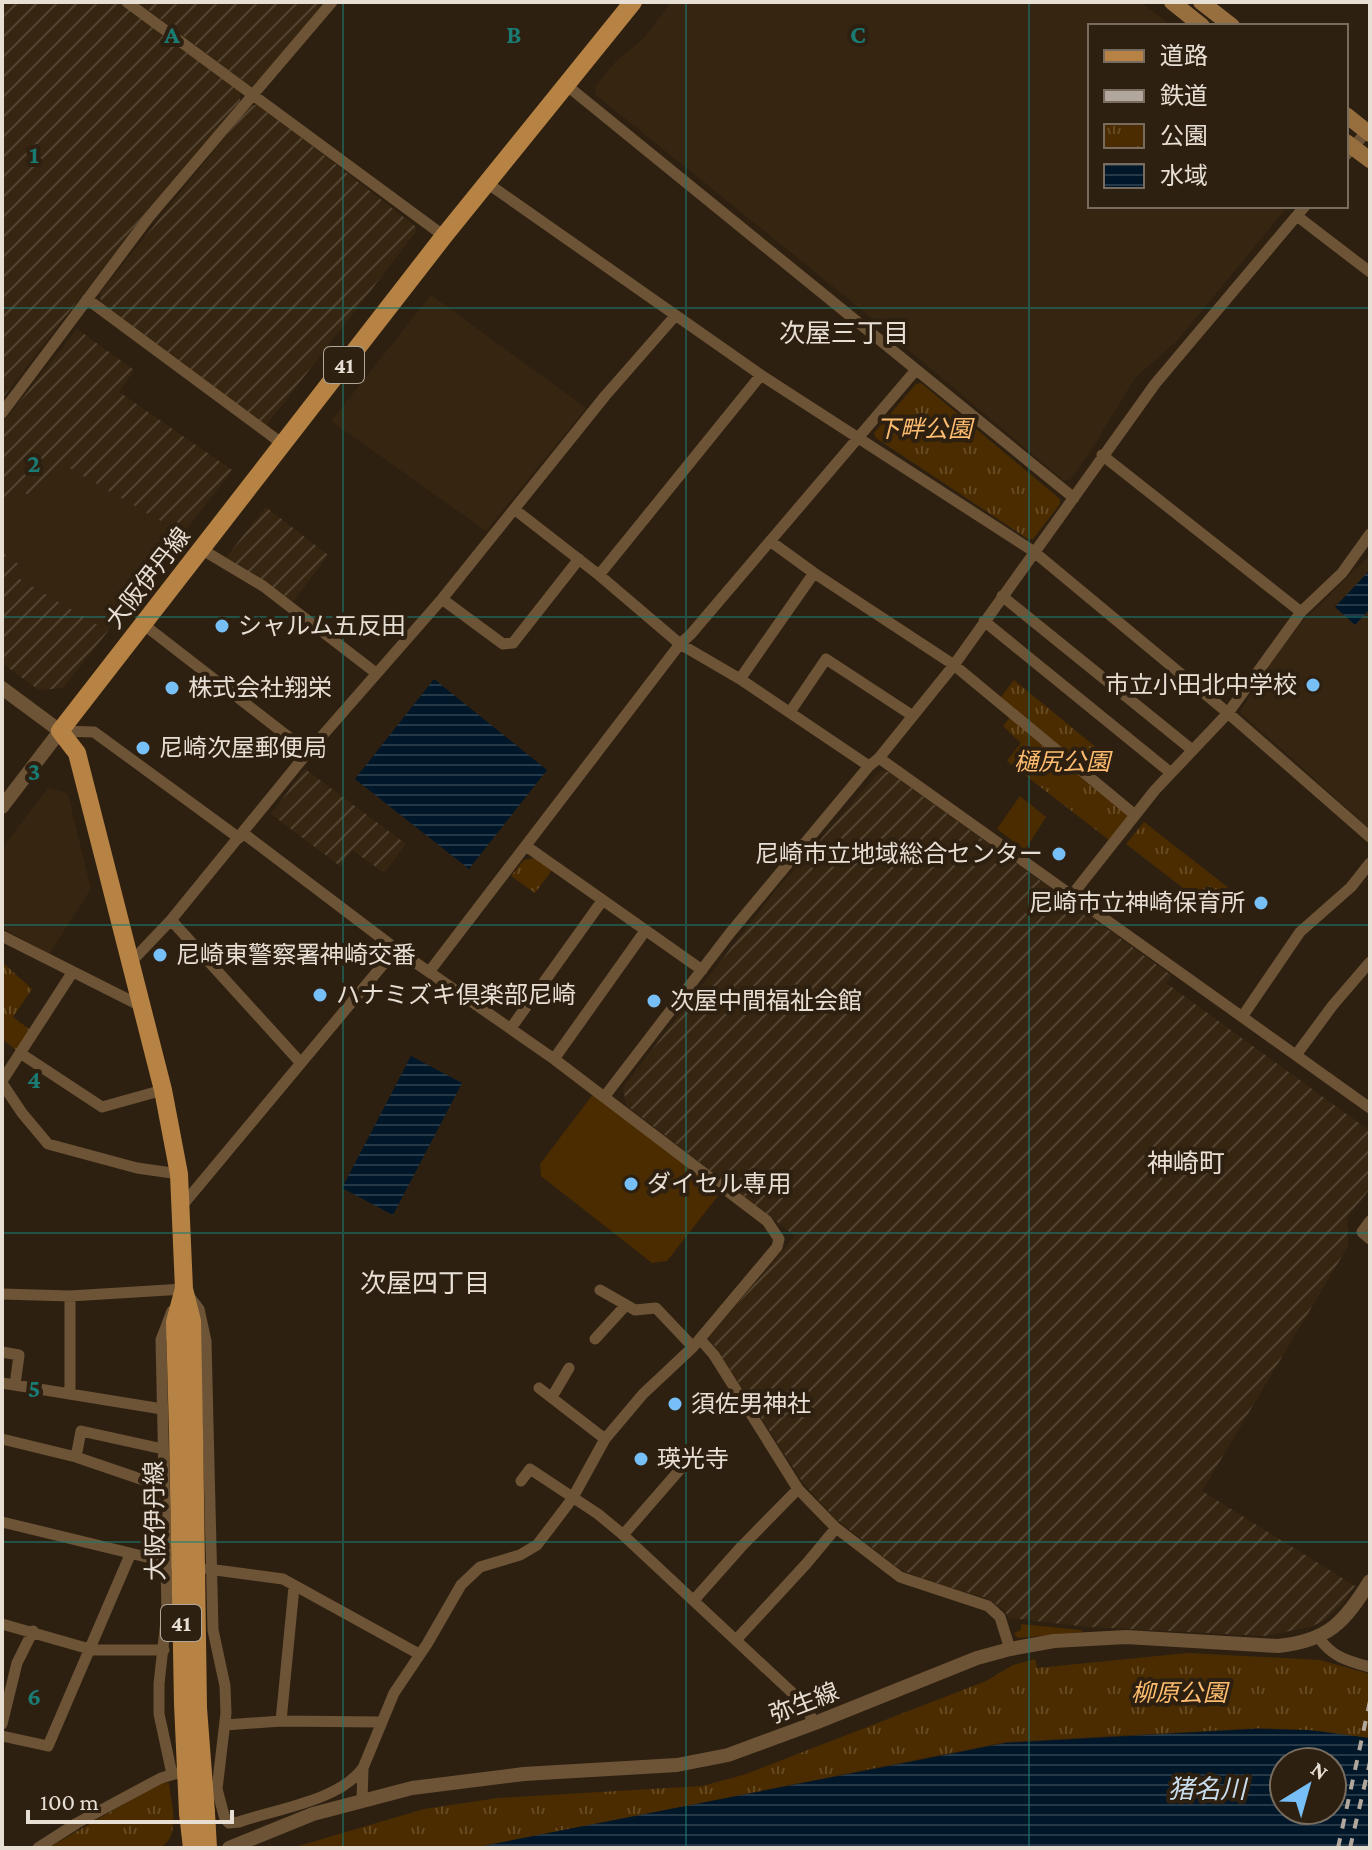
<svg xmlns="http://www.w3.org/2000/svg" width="1372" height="1850" viewBox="0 0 1372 1850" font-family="'Crimson Pro','Noto Sans JP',serif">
<defs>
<pattern id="industrial-furrows" width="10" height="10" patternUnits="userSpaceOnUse" patternTransform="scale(2)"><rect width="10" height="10" fill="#362510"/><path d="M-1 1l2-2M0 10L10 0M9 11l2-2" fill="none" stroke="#534432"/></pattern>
<pattern id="park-tufts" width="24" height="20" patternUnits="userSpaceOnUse" patternTransform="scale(2)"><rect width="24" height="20" fill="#4b2c00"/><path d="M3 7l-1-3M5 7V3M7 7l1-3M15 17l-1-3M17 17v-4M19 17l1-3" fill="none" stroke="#654a24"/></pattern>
<pattern id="water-rules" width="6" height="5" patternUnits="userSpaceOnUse" patternTransform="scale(2)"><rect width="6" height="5" fill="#001729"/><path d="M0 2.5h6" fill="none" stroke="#253847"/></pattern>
</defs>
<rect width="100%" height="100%" fill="#2e2011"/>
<path fill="#362510" d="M671 2H1141L1171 26H1090V206H1288L1176 342 1135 378 1088 455 1071 479 1064 481 846 297 595 94 596 86 616 61 643 39Z
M431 295 586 408 486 531 331 421Z
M64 464 183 534 108 631 13 575 20 565 2 552V520L14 491 25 493 36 500Z
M1370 555V829L1240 712 1272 659 1299 625Z
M48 788 64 792 68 795 91 889 49 954 2 928V848Z"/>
<path fill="url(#industrial-furrows)" d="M2 2H119L240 92V101L132 230 2 399Z
M138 2H325L260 80 250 86Z
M258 104 415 226 416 232 265 427 101 305 100 293 249 107Z
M77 329 134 370 119 392 232 470 183 534 64 465 36 501 25 493 14 491 2 520V424Z
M266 507 328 555 292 603 224 560Z
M2 552 20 565 13 575 108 631 63 688 39 690 2 663Z
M305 769 406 844 384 873 352 850 340 866 271 814Z
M880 771 889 772 1171 975 1166 983 1370 1131V1189L1347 1217 1348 1246 1202 1491 1355 1586 1342 1604 1323 1621 1310 1627 1266 1636 1089 1627 1009 1618 1004 1610 987 1598 932 1582 899 1569 835 1518 803 1483 709 1337 795 1236 626 1105 623 1087 773 894Z"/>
<path fill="#4b2c00" d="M1020 796 1046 817 1025 850 997 829Z
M594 1093 721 1192 667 1261 652 1263 541 1176 540 1164Z
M1021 1624 1081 1630 1082 1632 1018 1638 1014 1633 1021 1630Z"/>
<path fill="url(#park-tufts)" d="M921 383 1060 499V504L1033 539H1028L876 438 874 433 916 384Z
M1014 680 1109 758 1089 782 1130 815 1109 840 1007 761 1021 743 1003 726 1016 710 1001 697Z
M1144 822 1239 896 1222 918 1126 844Z
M535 858 552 870 535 893 511 876 524 860Z
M2 962 32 989 13 1017 30 1030 16 1050 2 1039Z
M1188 1653 1320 1660 1370 1674V1739L1320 1731 1260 1728 1006 1742 473 1848H292L424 1809 498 1798 702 1786 743 1775 986 1681 1013 1665 1035 1659 1037 1668Z
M162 1782 169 1783C171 1804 182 1835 160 1848H48Z"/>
<path fill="url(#water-rules)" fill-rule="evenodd" d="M1370 570V609L1355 625 1335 607Z
M434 679 547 770 469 869 355 779Z
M411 1056 462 1083 393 1215 342 1188Z
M1254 1729 1308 1730 1370 1738V1848H473L1006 1743ZM1332 1762V1810H1284V1762Z"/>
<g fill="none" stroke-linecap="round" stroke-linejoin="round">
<path stroke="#6d5437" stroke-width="11" d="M127 2 444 236
M565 84 1074 498
M1346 155 1370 128
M487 183 761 375 1033 551 1228 713 1370 837
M1297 216 1370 272
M87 299 284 445
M2 413 149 217 332 2
M1102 455 1301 612
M514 509 599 575 680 644 740 679 869 766
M770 541 814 573
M201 549 263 586 376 673
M599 575 761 375
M1002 596 1191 749
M442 599 503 644 513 643 579 559
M984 621 1171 773
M143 624 308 752
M740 679 814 573 954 665 1135 815
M790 712 826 659 913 716
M60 731 94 732 239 838
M879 758 1370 1108
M243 833 396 949 554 1059 767 1221 779 1239 777 1247 693 1347 643 1394 605 1439 572 1499 537 1545 520 1555 480 1567 461 1585 427 1644 394 1693 363 1768 362 1801
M526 846 702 970
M1072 895 1155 790 1228 713 1301 612 1342 573 1370 534
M171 920 300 1062
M2 936 141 1006
M131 962 171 920 308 752 442 599 605 396 675 316
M429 972 680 644 691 634 915 371
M1242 1017 1300 932 1351 887 1370 863
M511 1028 602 901
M20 1053 102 1107 163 1090
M1296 1055 1333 1005 1370 962
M554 1059 645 931
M2 1081 72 973
M2 1083 22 1113 48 1144 137 1168 179 1174
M605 1096 730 933 869 766 879 758 954 665 1155 384 1305 206
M181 1207 396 949
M1370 1221 1362 1232 1370 1239
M600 1290 635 1310 656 1308 693 1347
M2 1294 70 1296 184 1289
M189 1296 199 1309 206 1341 213 1630 225 1686 226 1713 217 1789 225 1819 229 1823 239 1822C276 1809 338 1801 362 1769
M595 1339 626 1305
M700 1339 714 1355 798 1489 836 1528 900 1577 988 1606 1000 1617 1010 1649
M2 1352 19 1355 15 1385
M2 1383 162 1409
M539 1388 605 1439
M70 1394V1296
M552 1397 569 1368
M2 1439 76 1457 164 1487
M76 1457 81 1431 163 1449
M521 1481 530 1469 598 1514 621 1533 800 1700 815 1723
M2 1522 171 1563
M623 1535 683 1466
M208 1569 283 1579 419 1654
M694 1600 741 1547 798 1489
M2 1624 93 1650H164
M1319 1638C1332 1657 1348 1661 1370 1667
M736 1640 807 1563 836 1528
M281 1721 294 1587
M2 1724 17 1663 33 1631
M225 1725 281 1721 380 1722
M2 1736 48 1746 130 1555
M172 1774 159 1714V1684L167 1611 161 1340 172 1311
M38 1848 77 1823 161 1778 178 1773"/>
<path stroke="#6d5437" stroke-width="14" d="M2 688 60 731 2 807
M229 1848 313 1814 412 1788 524 1774 677 1765 728 1755 815 1723 977 1658 1010 1649 1054 1641 1126 1637 1278 1646C1328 1641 1345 1622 1370 1581"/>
<path stroke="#976f3f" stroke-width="16" d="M1172 2 1202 26
M1201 2 1232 26
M1346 115 1370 134
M1346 142 1370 160"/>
<path stroke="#b78344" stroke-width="18" d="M178 1432 175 1322 183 1292
M194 1432 192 1321 184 1289 179 1174 163 1090 77 753 60 731 444 236 633 2
M188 1813 192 1848
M206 1813 208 1848"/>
<path stroke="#b2a79c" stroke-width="4" stroke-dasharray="10 10" stroke-linecap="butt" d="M1338 1848 1370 1701
M1350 1848 1370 1762"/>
<path stroke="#b78344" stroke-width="18" d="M178 1432 183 1704 188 1813
M194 1432 198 1708 206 1813"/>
</g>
<path fill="none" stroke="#1a7b73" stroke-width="2" stroke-opacity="0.55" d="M343 2V1848M686 2V1848M1029 2V1848M2 308H1370M2 617H1370M2 925H1370M2 1233H1370M2 1542H1370"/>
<g fill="#77bff7" stroke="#2e2011" stroke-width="3">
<circle cx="222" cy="626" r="8"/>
<circle cx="1313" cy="685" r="8"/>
<circle cx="172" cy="688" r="8"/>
<circle cx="143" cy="748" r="8"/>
<circle cx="1059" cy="854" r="8"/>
<circle cx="1261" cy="903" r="8"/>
<circle cx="160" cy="955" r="8"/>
<circle cx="320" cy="995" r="8"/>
<circle cx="654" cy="1001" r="8"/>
<circle cx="631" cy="1184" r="8"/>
<circle cx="675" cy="1404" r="8"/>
<circle cx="641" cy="1459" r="8"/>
</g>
<g text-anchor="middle" stroke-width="8" stroke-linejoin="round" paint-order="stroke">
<g fill="#2e2011" stroke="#b0a59a" stroke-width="2">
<rect x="324" y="347" width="40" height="36" rx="6"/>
<rect x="161" y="1605" width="40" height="36" rx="6"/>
</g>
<g font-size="22" font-weight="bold" fill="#e7ded4">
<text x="344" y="373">41</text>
<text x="181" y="1631">41</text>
</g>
<g font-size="24" font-style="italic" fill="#fdbc6f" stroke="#2e2011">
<text x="924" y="437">下畔公園</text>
<text x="1062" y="770">樋尻公園</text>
<text x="1179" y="1701">柳原公園</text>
</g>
<g font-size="24" fill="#e7ded4" stroke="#2e2011">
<text transform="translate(148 578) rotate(-52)" y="8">大阪伊丹線</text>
<text transform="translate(155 1521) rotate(-91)" y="8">大阪伊丹線</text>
<text transform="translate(804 1703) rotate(-21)" y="8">弥生線</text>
</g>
<g font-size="24" fill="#e7ded4" stroke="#2e2011" text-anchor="start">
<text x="238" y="634">シャルム五反田</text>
<text x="1297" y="693" text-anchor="end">市立小田北中学校</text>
<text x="188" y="696">株式会社翔栄</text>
<text x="159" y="756">尼崎次屋郵便局</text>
<text x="1043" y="862" text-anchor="end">尼崎市立地域総合センター</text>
<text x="1245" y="911" text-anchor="end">尼崎市立神崎保育所</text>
<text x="176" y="963">尼崎東警察署神崎交番</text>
<text x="336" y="1003">ハナミズキ倶楽部尼崎</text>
<text x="670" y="1009">次屋中間福祉会館</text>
<text x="647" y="1192">ダイセル専用</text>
<text x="691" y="1412">須佐男神社</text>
<text x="657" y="1467">瑛光寺</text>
</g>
<g font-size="26" fill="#e7ded4" stroke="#2e2011">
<text x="844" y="342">次屋三丁目</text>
<text x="1186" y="1172">神崎町</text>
<text x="425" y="1292">次屋四丁目</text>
</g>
<g font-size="26" font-style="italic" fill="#cadded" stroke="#2e2011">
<text x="1207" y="1798">猪名川</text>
</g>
</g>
<g font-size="26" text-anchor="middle" font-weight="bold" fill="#1a7b73" stroke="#2e2011" stroke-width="8" stroke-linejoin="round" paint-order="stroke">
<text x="172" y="43">A</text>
<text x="514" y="43">B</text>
<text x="858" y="43">C</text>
<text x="34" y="163">1</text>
<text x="34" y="472">2</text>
<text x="34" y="780">3</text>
<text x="34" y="1088">4</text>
<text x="34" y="1397">5</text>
<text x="34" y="1705">6</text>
</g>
<rect width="1372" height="1850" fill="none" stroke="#e7ded4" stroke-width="8"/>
<rect x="1088" y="24" width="260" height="184" fill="#2e2011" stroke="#786c5f" stroke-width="2"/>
<rect x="1104" y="50" width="40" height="12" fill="#b78344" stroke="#786c5f" stroke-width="2"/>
<text x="1160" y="64" font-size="24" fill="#e7ded4">道路</text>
<rect x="1104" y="90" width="40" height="12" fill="#b2a79c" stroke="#786c5f" stroke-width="2"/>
<text x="1160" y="104" font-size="24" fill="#e7ded4">鉄道</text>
<rect x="1104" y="124" width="40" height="24" fill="url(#park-tufts)" stroke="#786c5f" stroke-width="2"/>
<text x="1160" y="144" font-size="24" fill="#e7ded4">公園</text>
<rect x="1104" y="164" width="40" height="24" fill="url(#water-rules)" stroke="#786c5f" stroke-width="2"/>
<text x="1160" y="184" font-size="24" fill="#e7ded4">水域</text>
<g transform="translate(1308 1786) rotate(37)"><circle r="38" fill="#2e2011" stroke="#786c5f" stroke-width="2"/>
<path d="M0-6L14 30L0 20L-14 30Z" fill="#77bff7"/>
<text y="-12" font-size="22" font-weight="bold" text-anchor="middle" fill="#e7ded4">N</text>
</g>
<path d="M28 1810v12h204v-12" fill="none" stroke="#e7ded4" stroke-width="4"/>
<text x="40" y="1810" font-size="24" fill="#e7ded4" stroke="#2e2011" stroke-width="6" paint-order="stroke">100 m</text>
</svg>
